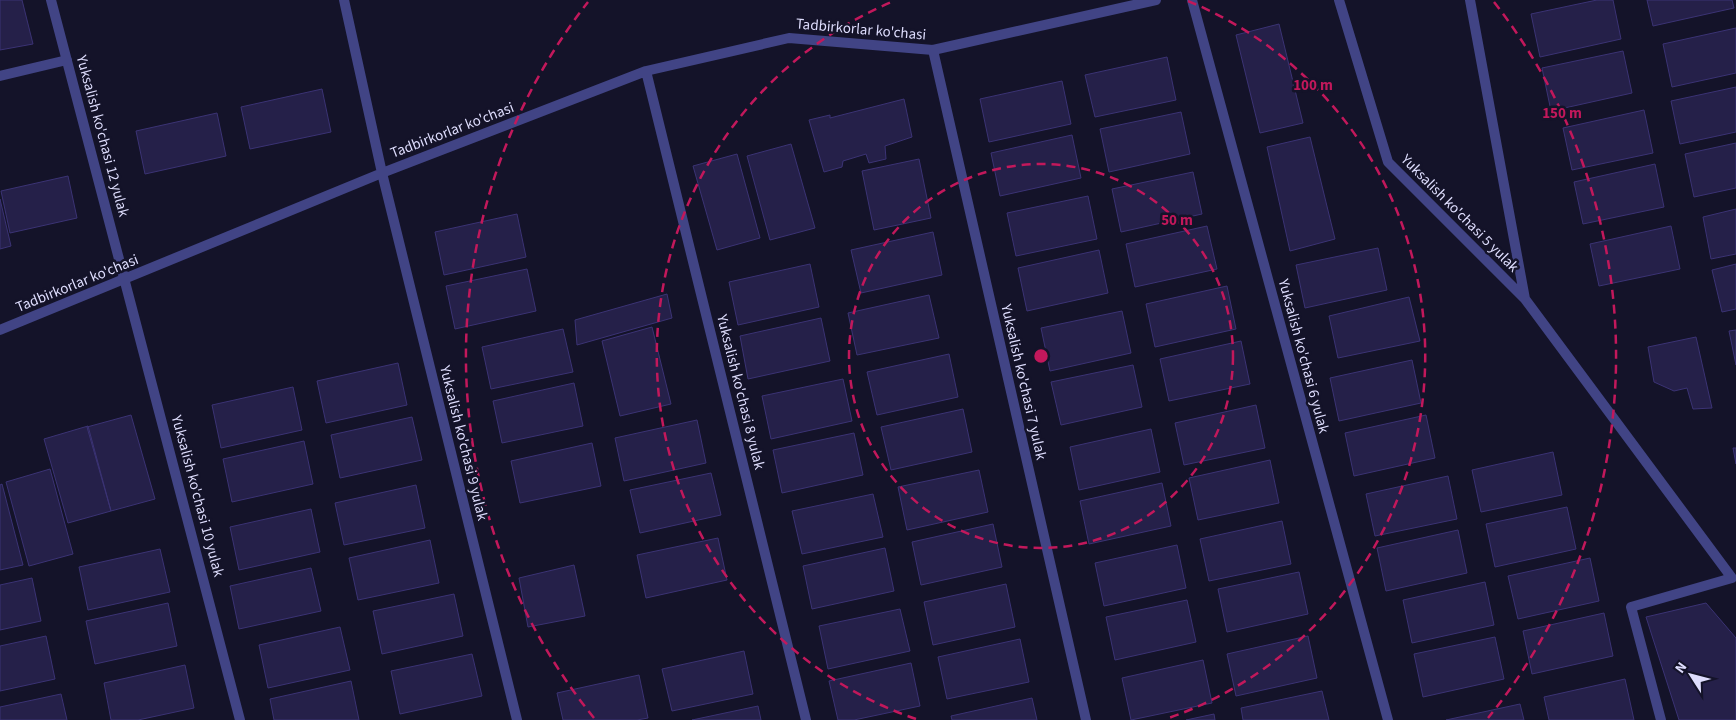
<svg xmlns="http://www.w3.org/2000/svg" width="1736" height="720" viewBox="0 0 1736 720" font-family="'Source Sans 3',sans-serif">
<rect width="100%" height="100%" fill="#141329"/>
<path fill="#252049" stroke="#3b3374" d="M0 0H22L33 44 0 50Z
M1597 0H1613L1621 39 1540 57 1531 14Z
M1647 0H1732L1734 8 1653 26Z
M1279 24 1303 123 1260 133 1236 35Z
M1736 28V73L1672 87 1663 44Z
M1623 51 1632 93 1551 111 1542 68Z
M1167 57 1176 100 1095 117 1085 75Z
M1062 81 1071 124 989 142 980 99Z
M1736 87V132L1680 144 1671 101Z
M322 89 331 132 250 149 241 107Z
M904 99 912 137 885 146 886 159 869 163 866 154 843 161 842 167 824 172 809 120 830 115V118Z
M1644 110 1653 153 1572 170 1563 128Z
M1181 112 1190 154 1109 172 1100 129Z
M217 113 226 156 145 174 136 131Z
M1072 135 1081 178 1000 196 991 153Z
M1310 137 1335 239 1290 251 1267 147Z
M1736 143V188L1694 197 1685 154Z
M791 144 815 228 770 240 747 156Z
M737 154 760 238 717 250 693 166Z
M919 159 931 218 874 230 862 171Z
M1655 164 1664 207 1583 224 1574 182Z
M1193 172 1202 214 1121 232 1112 189Z
M68 176 77 218 10 233 1 191Z
M1088 196 1097 239 1016 256 1007 213Z
M0 199 11 246 0 249Z
M1736 209V254L1711 259 1703 217Z
M517 214 526 257 444 275 435 232Z
M1207 226 1217 269 1135 287 1126 244Z
M1671 226 1680 269 1599 286 1590 244Z
M933 232 942 275 861 293 851 250Z
M1378 248 1387 290 1305 308 1296 265Z
M1099 250 1108 293 1027 311 1018 268Z
M810 264 819 307 738 325 729 282Z
M1736 264V309L1722 312 1712 270Z
M527 269 536 311 455 329 446 286Z
M1227 286 1236 329 1155 347 1146 304Z
M667 294 672 318 577 345 575 320Z
M929 295 939 338 857 355 848 313Z
M1409 297 1420 341 1338 358 1329 316Z
M1122 311 1131 353 1050 371 1041 328Z
M821 318 830 361 748 379 740 336Z
M652 327 671 404 620 416 602 341Z
M563 329 573 372 491 389 482 347Z
M1736 330V365L1729 331Z
M1696 337 1712 408 1693 409 1687 388 1674 391 1654 382 1648 347Z
M1241 341 1250 384 1169 401 1160 359Z
M949 354 958 397 877 415 867 372Z
M1412 360 1421 403 1339 421 1330 378Z
M398 363 407 405 326 423 317 381Z
M1133 365 1142 407 1061 425 1051 382Z
M843 379 852 421 771 439 762 396Z
M574 383 583 426 502 443 493 401Z
M293 387 302 430 221 448 212 405Z
M1256 405 1265 448 1184 465 1175 423Z
M963 409 972 452 891 470 881 427Z
M131 415 155 499 111 511 87 427Z
M1426 415 1435 458 1354 476 1345 433Z
M412 417 422 460 340 478 331 435Z
M697 420 706 463 624 481 615 438Z
M88 426 111 511 68 523 44 439Z
M1151 429 1160 472 1079 490 1070 447Z
M854 433 863 475 782 493 773 450Z
M304 441 313 484 232 502 223 459Z
M592 443 601 486 520 503 511 461Z
M1733 448H1736V464Z
M1553 452 1562 495 1481 512 1472 470Z
M1270 460 1279 503 1198 520 1189 478Z
M50 469 73 554 29 566 6 482Z
M979 470 988 512 907 530 898 487Z
M711 473 721 515 640 533 630 490Z
M1448 476 1457 519 1375 536 1366 494Z
M1162 483 1171 526 1089 544 1080 501Z
M2 484 23 565 0 570V485Z
M416 485 425 528 344 545 335 503Z
M873 494 883 537 802 554 792 511Z
M1567 507 1576 549 1495 567 1486 524Z
M311 509 320 552 239 570 230 527Z
M1282 521 1291 564 1209 581 1200 539Z
M993 524 1002 567 921 585 912 542Z
M1458 530 1467 573 1386 591 1377 548Z
M718 538 727 580 646 598 637 555Z
M430 540 439 583 358 600 349 558Z
M1177 545 1186 588 1104 606 1095 563Z
M885 548 894 591 812 609 803 566Z
M160 549 170 592 88 610 79 567Z
M1590 558 1599 601 1518 619 1508 576Z
M574 565 585 616 528 627 519 578Z
M311 568 321 611 239 629 230 586Z
M1299 572 1308 614 1227 632 1218 589Z
M32 578 41 621 0 630V585Z
M1485 582 1494 625 1412 643 1403 600Z
M1006 584 1015 627 933 645 924 602Z
M454 594 463 636 382 654 373 611Z
M1187 600 1196 642 1115 660 1106 617Z
M168 603 177 646 95 664 86 621Z
M1706 603 1736 638V720H1679L1646 617Z
M900 609 910 651 828 669 819 626Z
M1604 613 1613 656 1532 674 1523 631Z
M340 627 350 670 268 688 259 645Z
M46 636 55 679 0 691V646Z
M1308 636 1317 678 1236 696 1227 654Z
M1495 637 1504 679 1423 697 1414 654Z
M1020 639 1029 682 947 699 938 657Z
M744 651 753 694 672 711 662 669Z
M472 654 482 696 400 714 391 671Z
M1203 660 1212 703 1131 720 1122 678Z
M911 663 920 706 854 720H838L829 681Z
M185 665 194 708 138 720H111L104 683Z
M639 675 648 718 637 720H563L557 693Z
M1625 679 1634 720H1549L1544 697Z
M351 681 359 720H274L270 699Z
M1322 691 1329 720H1243L1241 708Z
M61 694 67 720H0V707Z
M1032 698 1037 720H952L951 716Z
M1520 704 1524 720H1446Z
M758 706 761 720H692Z
M1214 714 1215 720H1186Z"/>
<g fill="none" stroke-linecap="round" stroke-linejoin="round">
<path stroke="#414485" stroke-width="10" d="M51 0 240 720
M344 0 382 173 517 720
M1192 0 1388 720
M1339 0 1388 162 1525 299 1732 578 1631 607 1661 720
M1470 0 1525 299
M933 50 1086 720
M646 71 806 720
M0 76 67 60
M0 330 382 173 646 71 789 38 933 50 1156 0"/>
</g>
<g fill="none" stroke="#c2185b" stroke-width="2.5" stroke-dasharray="9 6">
<circle cx="1041" cy="356" r="192"/>
<path d="M916 719A384 384 0 0 1 894 1M1188 1A384 384 0 0 1 1166 719"/>
<path d="M594 718A575 575 0 0 1 588 2M1494 2A575 575 0 0 1 1488 718"/>
</g>
<g text-anchor="middle" stroke-width="5" stroke-linejoin="round" paint-order="stroke">
<g font-size="15" fill="#deddfd" stroke="#141329">
<text transform="translate(861 29) rotate(5)" y="5">Tadbirkorlar ko'chasi</text>
<text transform="translate(452 130) rotate(-21)" y="5">Tadbirkorlar ko'chasi</text>
<text transform="translate(103 136) rotate(75)" y="5">Yuksalish ko'chasi 12 yulak</text>
<text transform="translate(1460 213) rotate(45)" y="5">Yuksalish ko'chasi 5 yulak</text>
<text transform="translate(77 283) rotate(-22)" y="5">Tadbirkorlar ko'chasi</text>
<text transform="translate(1304 356) rotate(75)" y="5">Yuksalish ko'chasi 6 yulak</text>
<text transform="translate(1024 382) rotate(77)" y="5">Yuksalish ko'chasi 7 yulak</text>
<text transform="translate(741 392) rotate(76)" y="5">Yuksalish ko'chasi 8 yulak</text>
<text transform="translate(464 443) rotate(76)" y="5">Yuksalish ko'chasi 9 yulak</text>
<text transform="translate(198 496) rotate(75)" y="5">Yuksalish ko'chasi 10 yulak</text>
</g>
</g>
<circle cx="1041" cy="356" r="8" fill="#c2185b" stroke="#141329" stroke-width="2.5"/>
<g font-size="15" text-anchor="middle" font-weight="bold" fill="#c2185b" stroke="#141329" stroke-width="5" stroke-linejoin="round" paint-order="stroke">
<text x="1313" y="90">100 m</text>
<text x="1562" y="118">150 m</text>
<text x="1177" y="225">50 m</text>
</g>
<g transform="translate(1691 675) rotate(306)" stroke="#141329" stroke-width="4" paint-order="stroke">
<path d="M0-4L9 19L0 12L-9 19Z" fill="#deddfd"/>
<text y="-8" font-size="14" font-weight="bold" text-anchor="middle" fill="#deddfd">N</text>
</g>
</svg>
